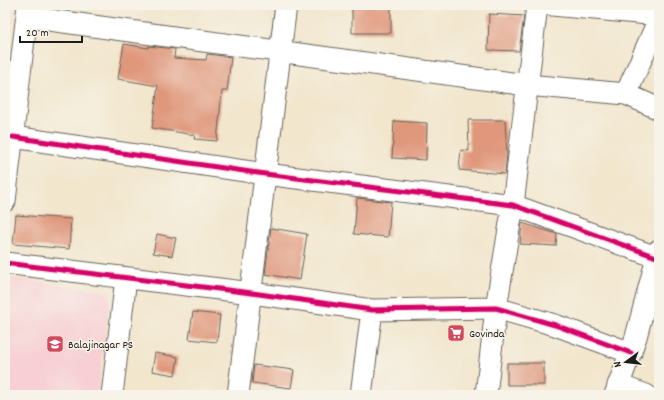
<svg xmlns="http://www.w3.org/2000/svg" width="664" height="400" viewBox="0 0 664 400" font-family="Dekko,sans-serif">
<rect width="100%" height="100%" fill="#f7f3e8"/>
<filter id="ink" filterUnits="userSpaceOnUse"><feTurbulence type="fractalNoise" baseFrequency=".025" numOctaves="2"/><feDisplacementMap in="SourceGraphic" scale="8" xChannelSelector="R" yChannelSelector="G"/><feConvolveMatrix kernelMatrix="1 2 1 2 8 2 1 2 1" color-interpolation-filters="sRGB"/></filter>
<filter id="wash" filterUnits="userSpaceOnUse"><feTurbulence type="fractalNoise" baseFrequency=".012" numOctaves="4" result="noise"/><feDisplacementMap in="SourceGraphic" scale="16" xChannelSelector="R" yChannelSelector="G"/><feGaussianBlur stdDeviation="0.9" result="paint"/><feColorMatrix in="noise" values="0 0 0 0 0 0 0 0 0 0 0 0 0 0 0 0 0 1.4 0 .05"/><feComposite in="paint" operator="in"/></filter>
<g filter="url(#wash)">
<rect width="100%" height="100%" fill="#f2e6cd"/>
<path fill="#f7cfd4" d="M7 277 111 292 97 395H5V291Z"/>
<g id="blocks">
<path fill="#e0987d" d="M352 5H391V33H352Z
M489 14 524 16 519 51 488 50Z
M124 44 148 48 149 46 175 49 174 58 206 60 207 54 231 57 227 91H222L217 141 194 139 195 135 152 128 158 86 118 79Z
M468 120H505L507 155 505 174 459 170 461 150 469 151Z
M394 121 427 123 426 160 392 158Z
M357 198 391 202 388 237 354 234Z
M16 215 71 219 69 249 13 244Z
M522 223 557 234 556 246 520 244Z
M271 228 307 234 300 280 265 274Z
M157 234 176 238 172 256 153 253Z
M193 312 220 315 217 342 189 339Z
M155 353 178 357 175 375 152 371Z
M507 363H544V385H507Z
M254 365 294 370 291 388 252 383Z"/>
</g>
</g>
<g filter="url(#ink)">
<use href="#blocks" fill-opacity="0" stroke="#67635a" stroke-width="1"/>
<g fill="none" stroke-linecap="round" stroke-linejoin="round">
<defs>
<path id="minor" d="M552 5 659 15
M27 17 527 85 626 94
M659 19 626 94 659 109
M13 137 265 174 513 205 659 258
M5 201 28 5
M5 263 252 293 372 310 496 308 555 325 631 353
M618 385 646 395
M112 395 126 278
M238 395 286 5
M361 395 372 310
M486 395 496 308 513 205 537 5
M615 395 636 337 659 250"/>
</defs>
<use href="#minor" stroke="#67635a" stroke-width="23"/>
<use href="#minor" stroke="#fff" stroke-width="21"/>
<defs>
<path id="cycleway" d="M13 137 265 174 513 205 659 258
M5 263 252 293 372 310 496 308 555 325 631 353"/>
</defs>
<use href="#cycleway" stroke="#f7f3e8" stroke-width="8"/>
<use href="#cycleway" stroke="#d6006c" stroke-width="5"/>
</g>
</g>
<defs>
<symbol id="supermarket-square" viewBox="-11 -11 22 22"><rect x="-9" y="-9" width="18" height="18" rx="4" fill="#d1495b" stroke="#f7f3e8"/><path d="M-6-5.5h2.5l.6 2H6L4.5 2H-2.5L-4.4-4H-6ZM-1.5 3.2a1.3 1.3 0 1 0 .1 0ZM3 3.2a1.3 1.3 0 1 0 .1 0Z" fill="#fff"/></symbol>
<symbol id="school-square" viewBox="-11 -11 22 22"><rect x="-9" y="-9" width="18" height="18" rx="4" fill="#d1495b" stroke="#f7f3e8"/><path d="M0-5L7-2L0 1L-7-2ZM-4 1L0 2.5L4 1V4Q0 6-4 4Z" fill="#fff"/></symbol>
</defs>
<g fill-rule="evenodd">
<use href="#supermarket-square" x="446" y="323" width="20" height="20"/>
<use href="#school-square" x="45" y="334" width="20" height="20"/>
</g>
<g text-anchor="middle" stroke-width="3" stroke-linejoin="round" paint-order="stroke">
<g font-size="12" fill="#1c1c1c" stroke="#f7f3e8" text-anchor="start">
<text x="469" y="337">Govinda</text>
<text x="68" y="348">Balajinagar PS</text>
</g>
</g>
<rect width="664" height="400" fill="none" stroke="#f7f3e8" stroke-width="20"/>
<g transform="translate(626 362) rotate(255)" stroke="#f7f3e8" stroke-width="3" paint-order="stroke">
<path d="M0-3L7 15L0 10L-7 15Z" fill="#1c1c1c"/>
<text y="-6" font-size="11" font-weight="bold" text-anchor="middle" fill="#1c1c1c">N</text>
</g>
<path d="M20 36v6h62v-6" fill="none" stroke="#1c1c1c" stroke-width="2"/>
<text x="26" y="36" font-size="12" fill="#1c1c1c" stroke="#f7f3e8" stroke-width="3" paint-order="stroke">20 m</text>
</svg>
